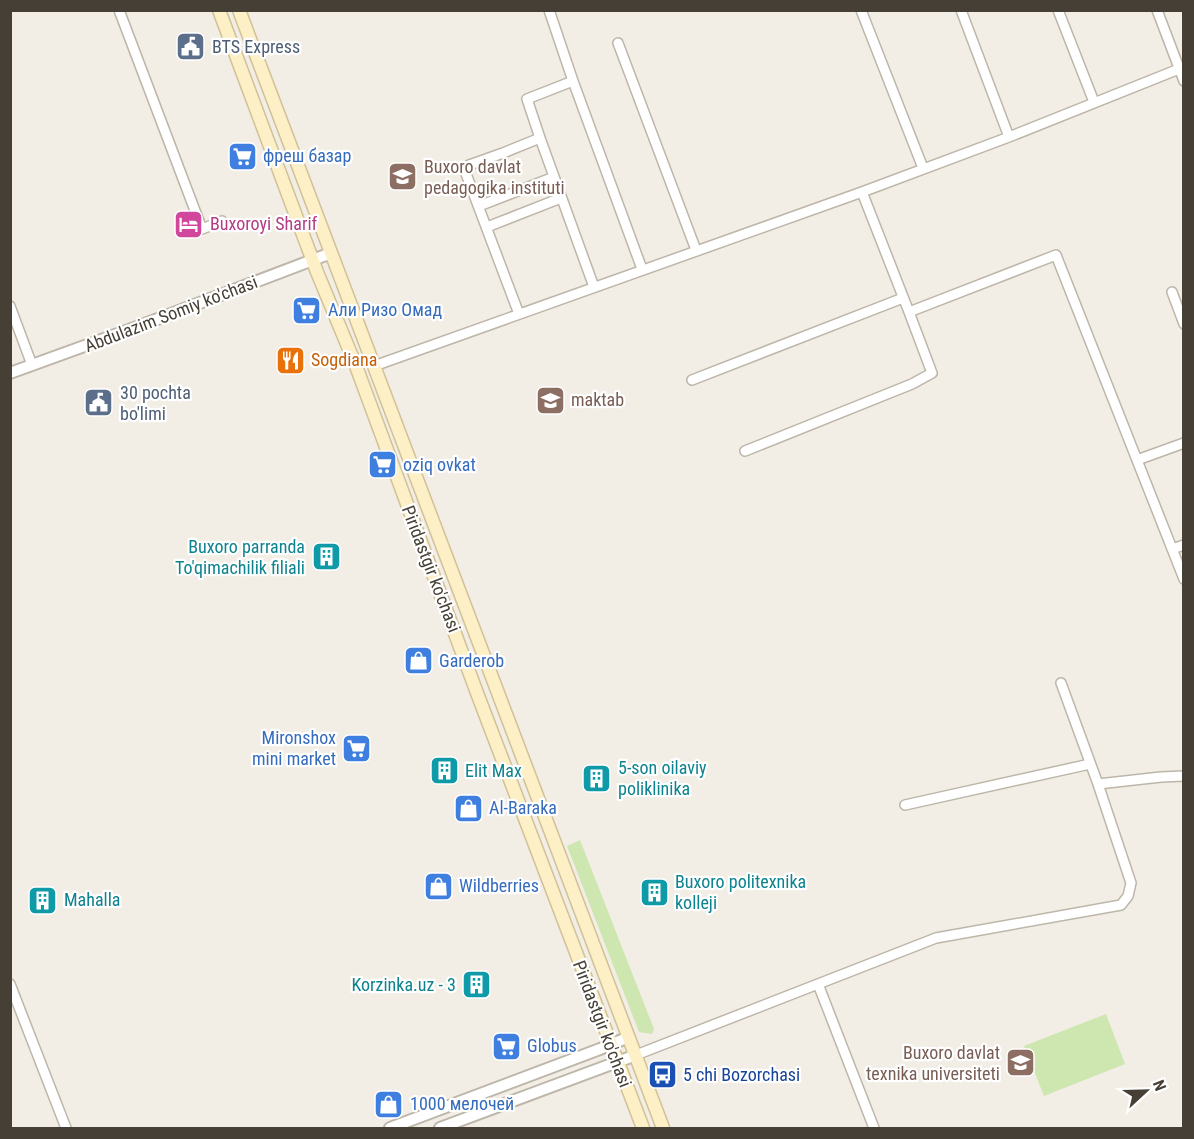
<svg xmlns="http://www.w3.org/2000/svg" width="1194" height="1139" viewBox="0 0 1194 1139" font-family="'Roboto Condensed',sans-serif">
<rect width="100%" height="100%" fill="#f2eee6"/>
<path fill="#cee6b0" d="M580 840 654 1029 652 1034 639 1032 567 846Z
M1106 1014 1125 1064 1044 1096 1024 1046Z"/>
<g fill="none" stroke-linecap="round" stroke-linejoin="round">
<defs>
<path id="minor" d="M119 10 202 229 222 221
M549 10 573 81 642 269
M861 10 923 168
M961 10 1009 137
M1058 10 1094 102
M1157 10 1184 81
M618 43 696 250
M573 81 527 99 540 138 594 287
M479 206 554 177
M487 227 561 198
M1172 292 1184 324
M10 306 32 365
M909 312 1056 255 1184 579
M519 314 465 171 469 165 475 163 503 153 540 138
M374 366 862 192 1009 137 1184 67
M692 380 903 298
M745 451 912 384 932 373 909 312 862 192
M1137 460 1184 443
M1172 549 1184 545
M1098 784 1161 777 1184 776
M905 805 1090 764
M10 984 66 1128
M818 984 874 1128
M636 1055 936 938 1121 905 1128 896 1131 883 1098 784 1061 683"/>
<path id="tertiary" d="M10 373 134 328 331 253
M390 1128 600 1049 629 1037
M440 1128 636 1055"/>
<path id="secondary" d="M219 10 317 272 356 366 477 693 643 1128
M239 10 663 1128"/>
</defs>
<use href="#minor" stroke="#bdb6a9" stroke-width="12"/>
<use href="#tertiary" stroke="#bdb6a9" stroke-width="14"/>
<use href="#secondary" stroke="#d1c197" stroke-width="15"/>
<use href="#minor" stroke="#fff" stroke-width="9"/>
<use href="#tertiary" stroke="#fff" stroke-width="10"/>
<use href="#secondary" stroke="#fdefc6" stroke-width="12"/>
</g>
<defs>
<symbol id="civic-square" viewBox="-11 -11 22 22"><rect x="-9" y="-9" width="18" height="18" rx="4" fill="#5c6f8a" stroke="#fff"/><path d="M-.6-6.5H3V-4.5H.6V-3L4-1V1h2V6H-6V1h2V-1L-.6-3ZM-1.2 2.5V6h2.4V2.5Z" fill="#fff"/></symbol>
<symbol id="supermarket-square" viewBox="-11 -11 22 22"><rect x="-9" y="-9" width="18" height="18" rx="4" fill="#3f7fe0" stroke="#fff"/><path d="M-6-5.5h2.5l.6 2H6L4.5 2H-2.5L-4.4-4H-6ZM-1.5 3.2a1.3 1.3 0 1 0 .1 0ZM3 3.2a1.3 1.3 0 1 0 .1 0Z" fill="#fff"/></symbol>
<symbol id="university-square" viewBox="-11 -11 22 22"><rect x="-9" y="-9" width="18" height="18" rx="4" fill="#8d6e63" stroke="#fff"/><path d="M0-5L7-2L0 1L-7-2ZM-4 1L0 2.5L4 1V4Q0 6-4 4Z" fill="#fff"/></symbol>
<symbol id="hotel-square" viewBox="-11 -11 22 22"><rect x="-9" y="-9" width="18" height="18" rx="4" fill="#d1479c" stroke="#fff"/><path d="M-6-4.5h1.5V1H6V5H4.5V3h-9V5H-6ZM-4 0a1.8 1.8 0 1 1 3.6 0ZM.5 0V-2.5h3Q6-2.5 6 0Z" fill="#fff"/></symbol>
<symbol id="restaurant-square" viewBox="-11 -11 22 22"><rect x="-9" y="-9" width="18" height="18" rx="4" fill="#e8710a" stroke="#fff"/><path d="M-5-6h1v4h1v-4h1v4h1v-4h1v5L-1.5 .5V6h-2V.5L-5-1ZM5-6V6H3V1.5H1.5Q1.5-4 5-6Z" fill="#fff"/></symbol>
<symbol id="school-square" viewBox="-11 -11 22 22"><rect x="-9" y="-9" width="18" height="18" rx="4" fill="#8d6e63" stroke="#fff"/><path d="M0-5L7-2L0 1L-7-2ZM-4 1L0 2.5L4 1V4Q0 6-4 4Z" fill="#fff"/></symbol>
<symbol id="building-square" viewBox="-11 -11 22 22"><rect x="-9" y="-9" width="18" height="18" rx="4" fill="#0f9aa8" stroke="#fff"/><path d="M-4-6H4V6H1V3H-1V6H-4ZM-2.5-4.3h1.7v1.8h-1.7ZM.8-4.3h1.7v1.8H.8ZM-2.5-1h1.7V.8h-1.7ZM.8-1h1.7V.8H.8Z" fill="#fff"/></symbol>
<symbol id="shop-square" viewBox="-11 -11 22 22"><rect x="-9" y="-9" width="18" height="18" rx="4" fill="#3f7fe0" stroke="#fff"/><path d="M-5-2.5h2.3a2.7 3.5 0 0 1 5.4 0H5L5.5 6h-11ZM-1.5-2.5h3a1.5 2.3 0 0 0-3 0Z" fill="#fff"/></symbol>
<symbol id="bus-square" viewBox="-11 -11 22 22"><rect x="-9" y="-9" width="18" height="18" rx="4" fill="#1a4fb4" stroke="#fff"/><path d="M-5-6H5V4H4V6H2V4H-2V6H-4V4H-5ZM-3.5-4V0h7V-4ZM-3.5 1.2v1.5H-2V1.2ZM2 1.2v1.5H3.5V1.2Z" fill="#fff"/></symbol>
</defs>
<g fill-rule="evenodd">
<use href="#civic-square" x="174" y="30" width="33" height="33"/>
<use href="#supermarket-square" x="226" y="140" width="33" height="33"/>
<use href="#university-square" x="386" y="160" width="33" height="33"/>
<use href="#hotel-square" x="172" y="208" width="33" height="33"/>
<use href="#supermarket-square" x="290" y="294" width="33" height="33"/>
<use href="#restaurant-square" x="274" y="344" width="33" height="33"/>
<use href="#school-square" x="534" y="384" width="33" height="33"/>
<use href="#civic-square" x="82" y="386" width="33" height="33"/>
<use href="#supermarket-square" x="366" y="448" width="33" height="33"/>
<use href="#building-square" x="310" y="540" width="33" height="33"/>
<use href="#shop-square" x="402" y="644" width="33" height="33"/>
<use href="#supermarket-square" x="340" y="732" width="33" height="33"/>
<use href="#building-square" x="428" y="754" width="33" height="33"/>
<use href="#building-square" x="580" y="762" width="33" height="33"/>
<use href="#shop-square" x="452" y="792" width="33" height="33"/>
<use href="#shop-square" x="422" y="870" width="33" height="33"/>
<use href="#building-square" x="638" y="876" width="33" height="33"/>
<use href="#building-square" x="26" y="884" width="33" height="33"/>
<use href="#building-square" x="460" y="968" width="33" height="33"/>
<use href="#supermarket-square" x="490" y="1030" width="33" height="33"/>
<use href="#university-square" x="1004" y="1046" width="33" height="33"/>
<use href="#bus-square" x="646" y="1058" width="33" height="33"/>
<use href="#shop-square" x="372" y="1088" width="33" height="33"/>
</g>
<g text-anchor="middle" stroke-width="4.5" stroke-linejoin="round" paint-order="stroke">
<g font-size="18" fill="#4e5e75" stroke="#fff" text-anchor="start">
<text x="212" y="53">BTS Express</text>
<text x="120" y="399">30 pochta<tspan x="120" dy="21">bo'limi</tspan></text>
</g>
<g font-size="18" fill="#366cbe" stroke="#fff" text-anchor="start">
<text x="263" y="162">фреш базар</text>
<text x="328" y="316">Али Ризо Омад</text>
<text x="403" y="471">oziq ovkat</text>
<text x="439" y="667">Garderob</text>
<text x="336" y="744" text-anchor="end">Mironshox<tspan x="336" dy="21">mini market</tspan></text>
<text x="489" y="814">Al-Baraka</text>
<text x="459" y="892">Wildberries</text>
<text x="527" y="1052">Globus</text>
<text x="410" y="1110">1000 мелочей</text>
</g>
<g font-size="18" fill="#785e54" stroke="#fff" text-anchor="start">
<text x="424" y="173">Buxoro davlat<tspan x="424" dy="21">pedagogika instituti</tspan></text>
<text x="571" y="406">maktab</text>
<text x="1000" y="1059" text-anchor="end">Buxoro davlat<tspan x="1000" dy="21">texnika universiteti</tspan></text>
</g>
<g font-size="18" fill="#b23c85" stroke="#fff" text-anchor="start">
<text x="210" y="230">Buxoroyi Sharif</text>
</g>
<g font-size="18" fill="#453f35" stroke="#fff">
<text transform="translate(171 314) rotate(-21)" y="6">Abdulazim Somiy ko'chasi</text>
<text transform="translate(431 569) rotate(69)" y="6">Piridastgir ko'chasi</text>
<text transform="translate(602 1024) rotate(69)" y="6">Piridastgir ko'chasi</text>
</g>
<g font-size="18" fill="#c56008" stroke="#fff" text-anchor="start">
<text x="311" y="366">Sogdiana</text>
</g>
<g font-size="18" fill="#0d838f" stroke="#fff" text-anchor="start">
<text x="305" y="553" text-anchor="end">Buxoro parranda<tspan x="305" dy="21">To'qimachilik filiali</tspan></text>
<text x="618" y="774">5-son oilaviy<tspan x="618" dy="21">poliklinika</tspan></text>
<text x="465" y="777">Elit Max</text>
<text x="675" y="888">Buxoro politexnika<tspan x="675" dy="21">kolleji</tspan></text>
<text x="64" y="906">Mahalla</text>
<text x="456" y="991" text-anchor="end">Korzinka.uz - 3</text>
</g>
<g font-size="18" fill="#164399" stroke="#fff" text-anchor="start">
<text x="683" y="1081">5 chi Bozorchasi</text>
</g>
</g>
<rect width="1194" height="1139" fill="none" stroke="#453f35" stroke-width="24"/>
<g transform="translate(1146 1091) rotate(68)" stroke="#ffffff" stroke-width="4.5" paint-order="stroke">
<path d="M0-4.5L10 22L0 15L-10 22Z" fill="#453f35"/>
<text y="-9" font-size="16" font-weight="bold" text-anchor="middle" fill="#453f35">N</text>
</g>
</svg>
